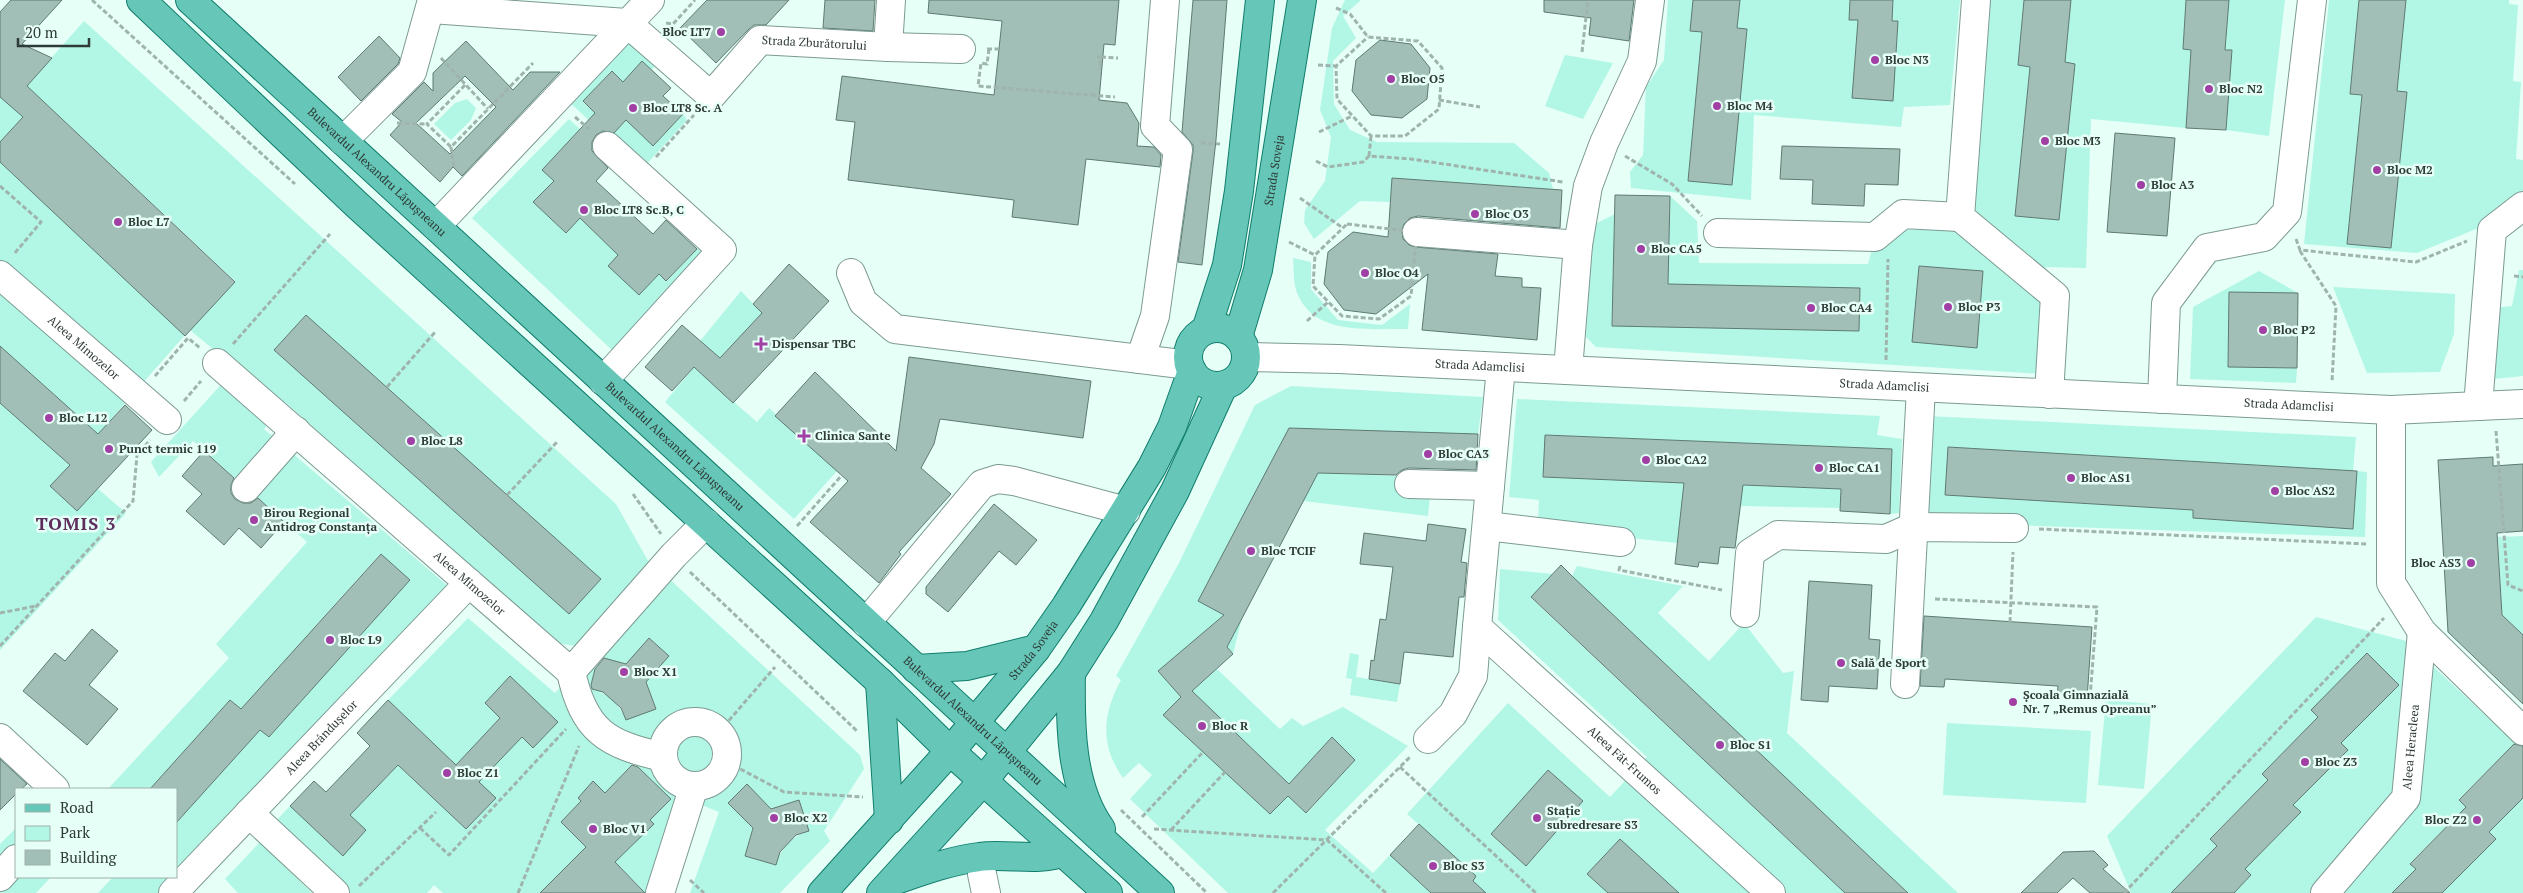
<svg xmlns="http://www.w3.org/2000/svg" width="2523" height="893" viewBox="0 0 2523 893" font-family="'PT Serif',serif">
<rect width="100%" height="100%" fill="#e6fff7"/>
<path fill="#b2f7e5" fill-rule="evenodd" d="M1345 0H1361L1343 16 1356 38 1333 61 1334 104 1350 130 1377 142 1514 143 1549 173 1553 189 1392 178 1390 202 1360 201 1314 239 1304 223 1305 210 1325 181 1331 137 1320 110 1332 28Z
M1668 0H1693L1702 32 1688 181 1732 184 1747 29 1737 28 1740 0H1850L1849 20H1858L1852 98 1897 21H1892L1893 0H1960L1950 105 1904 107 1901 127 1754 115 1751 200 1631 188 1630 172 1643 155 1646 87 1664 60Z
M1990 0H2024L2018 65 2030 67 2015 216 2059 220 2075 64 2065 62 2071 0H2186L2183 49 2191 50 2186 128 2091 119 2086 268 2046 267 2044 374 1596 347 1586 337 1591 226 1615 214 1612 326 1859 330 1860 288 1668 284 1670 196 1697 221 1699 263 1868 264 1873 246 1894 231 1970 226ZM1919 266 1983 272 1976 348 1912 342Z
M2229 0H2285L2269 136 2226 130 2231 51 2225 50Z
M2329 0H2359L2350 94 2362 95 2347 244 2391 248 2407 92 2397 91 2406 0H2509V4L2518 5 2513 81 2521 82 2516 159 2523 160V194L2514 195 2486 225 2417 253 2304 244Z
M84 21 616 504 651 566 578 646 552 643 285 402 264 429 449 587 163 893H98L113 877H176V823L260 730 269 737 410 580 380 554 241 709 230 700 150 789H108L229 658 216 644 307 542 193 441 159 477 151 462 236 368 190 330 235 281 41 99 0 142V97L10 105ZM306 315 600 579 569 614 274 350Z
M633 42 658 64 651 70 623 82 611 71 583 102 615 131 626 120 653 146 683 114 687 120 642 169 568 101 621 43Z
M1565 55 1613 63 1583 119 1545 106Z
M467 99 476 108 471 120 451 140 434 124 455 103Z
M569 119 593 141 587 147 574 136 542 170 554 181 534 203 566 233 580 218 618 255 608 266 659 274 667 281 698 248 706 257 615 353 472 218Z
M0 162 185 335 98 434 0 346Z
M1293 258 1311 262V289L1338 320 1382 325 1410 304 1408 329C1369 328 1315 337 1297 293 1293 283 1294 269 1293 258Z
M2519 270H2523V376L2493 379 2492 308 2512 306Z
M2259 271 2298 293 2229 292 2228 367 2297 368 2296 383 2190 379 2193 307Z
M2333 287 2455 294 2454 334 2440 372 2367 373Z
M741 291 762 313 704 376 757 422 769 408 837 471 794 519 665 402 709 349 700 341Z
M1291 386 1483 397 1478 434 1289 429 1233 654 1210 627 1158 671 1181 697 1163 715 1270 814 1288 796 1307 813 1355 760 1332 738 1289 784 1192 691 1217 669 1280 729 1292 718 1303 726 1343 707 1408 746 1325 830 1373 873 1390 855 1431 893H1228L1130 799 1152 775 1139 763 1123 778C1100 745 1102 715 1121 680L1116 676 1179 563 1255 405Z
M1517 399 1880 416 1877 435 1902 439 1899 513 1890 514 1892 449 1546 435 1543 477 1841 489 1840 508 1740 506 1739 519 1681 513 1677 543 1621 537V527L1538 520 1539 500 1509 497Z
M0 403 70 465 50 486 76 510 97 488 126 513 0 650Z
M1928 416 2356 437 2353 471 1948 447 1945 495 2193 510V518L2353 529 2357 471 2367 472 2365 537 1924 522Z
M1318 473 1432 477 1428 516 1303 501Z
M2523 536V635L2502 615 2498 537Z
M1577 566 1683 586 1658 613 1709 661 1744 623 1783 673 1794 671 1787 733 1958 893H1908L1572 576Z
M1500 569 1553 574 1531 598 1845 893H1679L1620 839 1587 874 1608 893H1486L1473 881 1476 876 1407 814 1508 703 1610 797 1647 757 1498 620ZM1548 770 1583 801 1526 866 1491 835Z
M666 576 860 755 864 769 824 831 830 841 780 893H690L719 812 684 798 652 893H634L640 887 604 851 654 824 650 820 671 799 634 763 614 784 609 797 593 782 578 798 581 801 561 822 597 858 579 885 563 870 548 885 547 893H443L434 885 427 893H346L273 824 290 806 343 855 366 830 350 815 398 765 466 829 479 782 522 737 534 747 557 722 510 677 485 703 500 718 456 765 388 700 468 618 555 693ZM649 638 669 656 646 681 656 708 626 720C619 703 607 693 590 688L598 657 627 664ZM747 785 770 809 799 800 809 830C791 837 782 848 775 865L745 856 753 827 728 803Z
M2316 617 2406 641 2515 743 2459 799 2466 807 2410 863 2416 869 2392 893H2234L2251 875 2245 869 2300 812 2293 805 2348 750 2341 743 2399 685 2367 654 2311 710 2318 717 2262 774 2268 780 2210 838 2217 846 2171 893H2131L2107 836Z
M1350 653 1359 655 1356 677 1400 684 1397 702 1350 695 1352 679 1346 678Z
M2106 700 2152 704 2144 789 2098 785Z
M1947 723 2091 731 2086 803 1943 795Z
M2523 798V893H2442L2496 839 2489 832Z
M16 828V849L0 867V844Z
M260 842 312 893H238L225 879Z
M16 872V877H51L36 893H0Z"/>
<path fill="#a1bfb6" stroke="#5e7a72" fill-rule="evenodd" d="M11 0H62L22 44 52 58 27 86 235 282 185 336 0 162V142L23 117 0 97V12Z
M707 0H789L766 25H754L749 29 716 63 680 28Z
M825 0H875L873 31 823 28Z
M929 0H1119L1115 45 1104 44 1099 100 1127 103 1139 123 1137 146 1154 147 1161 155 1160 167 1086 159 1078 225 1012 217 1014 200 848 180 855 122 836 120 842 76 994 95 1002 21 928 13Z
M1193 0H1227L1216 140 1202 265 1178 262 1193 152V145L1182 132Z
M1544 0H1634L1629 41 1589 35 1591 18 1544 12Z
M1693 0H1740L1737 28 1747 29 1732 185 1688 181 1702 32 1690 31Z
M1850 0H1893L1892 21H1898L1893 101 1852 98 1858 20H1849Z
M2024 0H2071L2065 62 2075 64 2059 220 2015 216 2030 67 2018 65Z
M2186 0H2229L2225 50H2232L2226 130 2186 128 2191 50 2183 49Z
M2359 0H2406L2397 91 2407 92 2391 248 2347 244 2362 95 2350 94Z
M379 36 400 58 398 64 361 101 338 77Z
M1380 40 1411 44 1430 68 1427 99 1402 118 1371 115 1352 91 1356 60Z
M466 41 513 90 530 72H560L462 176 453 167 440 182 390 135 402 122 392 114 424 82 433 91V73ZM465 76 496 107 450 154 416 123Z
M642 61 671 88 663 96 683 114 653 146 626 120 614 133 603 131 596 135 592 142V151L608 168 596 181 653 234 666 220 697 249 666 281 659 274 639 295 608 266 618 255 580 218 566 233 533 202 554 181 542 170 595 113 583 101 612 71 623 82Z
M2115 133 2175 138 2167 236 2107 232Z
M1782 146 1900 149 1898 185 1865 184 1864 206 1812 204 1813 180 1780 179Z
M1392 178 1562 190 1560 228 1418 216 1410 218 1404 224 1402 230 1403 239 1409 245 1415 247 1498 254 1495 276 1522 278V287L1541 288 1537 340 1422 330 1428 274 1376 314 1344 310 1324 284 1328 252 1353 232 1388 237Z
M1615 195 1670 196 1668 284 1860 288 1859 331 1612 326Z
M789 264 829 301 733 403 694 367 672 391 645 367 682 325 720 358 762 313 753 304Z
M1919 266 1983 271 1977 348 1912 342Z
M2229 292 2298 293 2297 368 2228 367Z
M306 315 601 579 569 614 274 350Z
M0 346 98 434 125 405 152 430 77 511 50 486 70 465 0 403Z
M909 357 1091 381 1083 438 940 419 934 444 921 468 951 494 899 552 901 554 879 583 810 522 848 481 775 416 815 372 896 451Z
M1289 428 1478 434 1477 456 1476 470 1409 468 1402 470 1396 475 1318 473 1227 647 1233 654 1192 691 1289 784 1332 737 1355 760 1306 813 1288 796 1270 814 1163 715 1181 697 1158 671 1224 615 1198 601Z
M1545 435 1892 449 1890 514 1840 511 1841 489 1743 485 1735 548 1720 547 1718 564 1699 562 1698 567 1675 564 1684 483 1543 477Z
M1948 447 2357 471 2353 529 2193 518V510L1945 495Z
M204 451 234 478 231 485V493L235 499 243 503H251L258 498 284 522 261 548 239 528 224 545 186 511 202 494 182 476Z
M2493 457V466L2523 464V531L2497 533 2502 615 2523 635V704L2448 632 2438 460Z
M994 504 1037 540 1016 565 999 551 948 612 926 594V587Z
M1428 524 1466 529 1461 562 1467 563 1464 597H1459L1453 657 1404 652 1400 684 1369 679 1371 660 1374 661 1380 619 1386 620 1393 567 1360 564 1364 533 1426 541Z
M381 554 410 580 269 737 260 730 176 823V789H150L230 700 241 709Z
M1561 565 1572 576 1908 893H1845L1531 597Z
M1809 581 1872 585 1869 639 1880 640 1877 689 1829 686 1828 702 1801 700Z
M1924 616 2092 627 2087 699 2057 697 2058 686 1945 679 1944 687 1920 686Z
M92 629 118 651 89 685 118 709 87 745 23 691 55 653 65 661Z
M649 638 669 656 646 682 656 709 626 720 621 708 603 692 592 689 591 685 595 669 604 658 626 664Z
M2367 653 2399 685 2341 743 2348 750 2293 805 2301 812 2245 869 2251 875 2234 893H2171L2217 846 2210 839 2268 780 2262 774 2318 717 2311 710Z
M510 676 558 722 533 748 522 737 479 782 496 798 466 829 398 765 350 815 366 830 343 856 290 806 314 781 326 792 370 746 357 733 388 700 456 765 500 718 485 703Z
M2514 744 2523 746V798L2489 832 2496 839 2442 893H2392L2416 869 2410 864 2466 807 2459 800Z
M0 759 27 784 21 789H16V794L0 810Z
M632 765 638 767 671 799 650 820 654 824 615 862 645 893H540L586 847 561 822 581 801 578 798 593 781 605 793Z
M1548 770 1583 801 1526 866 1491 834Z
M747 784 771 809 799 800 809 831 796 835 780 852 776 865 745 856 753 828 728 803Z
M1419 824 1476 876 1473 881 1486 893H1431L1390 855Z
M1620 839 1679 893H1608L1587 874Z
M2094 851 2108 865 2103 869 2130 893H2090L2073 878 2057 893H2021L2063 852Z"/>
<g fill="none" stroke-linecap="round" stroke-linejoin="round">
<defs>
<g id="minor">
<path d="M1976 0 1960 217 2055 296 2049 394"/>
<path d="M431 9 627 23"/>
<path id="s1" d="M627 23 711 96 760 40 888 47 891 0"/>
<path d="M888 47 961 49"/>
<path d="M343 141 412 72 432 0"/>
<path d="M436 226 650 0"/>
<path d="M1417 232 1578 245"/>
<path d="M1718 233 1875 237 1903 214 1960 217"/>
<path d="M851 273 863 302 895 329 1189 365"/>
<path id="s2" d="M0 275 167 420"/>
<path id="s3" d="M1246 357 1339 359 2391 410 2523 404"/>
<path d="M1140 359 1155 316 1178 150 1155 126 1165 0"/>
<path id="s4" d="M217 363 571 672 674 555 706 523"/>
<path id="s5" d="M1501 367 1477 627 1771 893"/>
<path d="M1568 370 1578 245 1588 186 1604 143 1642 61 1650 0"/>
<path d="M603 381 722 250 607 146"/>
<path d="M2162 399 2166 303 2207 248 2264 237 2287 212 2312 0"/>
<path d="M2478 406 2492 230 2523 206"/>
<path d="M2391 410V583L2422 632 2523 731"/>
<path d="M1409 484 1490 486"/>
<path d="M246 488 296 431"/>
<path d="M1487 526 1621 542"/>
<path d="M1745 613 1750 553 1778 535 1886 539 1913 527 2014 528"/>
<path d="M866 623 982 484 998 479 1014 481 1126 511"/>
<path d="M571 672C584 731 606 744 663 757"/>
<path d="M1905 684 1921 388"/>
<circle cx="695" cy="754" r="32"/>
<path d="M0 738 55 789"/>
<path d="M1428 739 1453 714 1473 676 1477 627"/>
<path d="M249 813 335 893"/>
<path d="M982 874 986 893"/>
<path d="M0 877 16 859"/>
<path id="s6" d="M173 893 469 583"/>
<path d="M660 893 694 786"/>
<path id="s7" d="M2325 893 2406 798 2422 632"/>
</g>
<g id="major">
<path d="M141 0 356 204 880 682 950 751 1108 893"/>
<path id="s8" d="M190 0 1160 893"/>
<circle cx="1217" cy="357" r="29"/>
<path d="M1206 330 1227 265 1239 191 1260 0"/>
<path id="s9" d="M1238 337 1258 270 1302 0"/>
<path d="M916 669 967 666 1036 649"/>
<path d="M1071 673C1070 723 1070 786 1101 829"/>
<path d="M880 682 889 820"/>
<path d="M893 881C922 871 949 861 979 857 1004 853 1042 862 1062 852"/>
<path id="s10" d="M822 893 959 741 1036 649 1066 606 1152 467 1172 427 1192 371"/>
<path d="M881 893 983 781 1071 673 1104 621 1175 491 1223 386"/>
</g>
</defs>
<use href="#minor" stroke="#7d9a92" stroke-width="30"/>
<use href="#major" stroke="#107d6c" stroke-width="30"/>
<path stroke="#a0b4ae" stroke-width="3" stroke-dasharray="5 2.5" stroke-linecap="butt" d="M92 0 295 184
M1336 8 1350 14 1368 37 1418 41 1442 68 1439 109 1405 136H1371L1337 99 1336 66 1368 37
M666 23 673 24 695 0
M987 49H999
M989 49 987 64 981 63 978 86 1115 97
M1582 52 1588 0
M1097 57H1101L1099 69
M1101 57 1118 58
M441 58 488 109
M1318 65 1336 66
M465 85 427 124 451 147 533 63
M1439 100 1480 107
M575 117 589 129
M397 123 427 124
M1319 132 1352 116
M1201 143 1220 144
M451 147 454 169
M1369 156 1371 136
M1625 156 1672 184 1702 216
M656 157 694 115
M1316 161 1328 167 1363 162 1369 156 1411 159 1563 182
M0 186 41 222 14 254
M1300 198 1343 228
M1347 224 1417 232 1411 296 1379 319 1342 316 1313 286 1315 255Z
M2296 239 2300 250 2416 262 2467 241
M1289 242 1315 255
M2300 251 2336 306 2332 382
M2514 276 2523 277
M1307 321 1328 302
M233 344 330 234
M1886 360 1888 259
M155 376 188 338 200 348
M387 387 436 331
M184 401 201 381
M2496 431 2508 585 2523 591
M633 494 661 534
M507 495 557 442
M797 526 842 475
M2039 529 2367 544
M1620 566 1619 570 1722 590
M690 572 858 732
M1935 599 2097 607 2090 698
M0 613 36 606
M2010 622 2013 552
M0 646 133 501 137 455 150 440
M719 732 775 667
M727 762 784 792 863 797
M1400 767 1536 893
M1121 810 1207 893
M1142 817 1203 752
M420 828 449 855 566 729
M1154 829 1327 840 1386 893
M1171 830 1225 772
M690 880 704 893
M359 886 436 812
M518 893 579 746
M1273 893 1411 756
M2124 893 2384 618"/>
<use href="#minor" stroke="#fff" stroke-width="28"/>
<use href="#major" stroke="#66c7b8" stroke-width="28"/>
</g>
<g fill="#a23fa5" stroke="#e6fff7" stroke-width="2">
<circle cx="721" cy="32" r="5"/>
<circle cx="1875" cy="60" r="5"/>
<circle cx="1391" cy="79" r="5"/>
<circle cx="2209" cy="89" r="5"/>
<circle cx="1717" cy="106" r="5"/>
<circle cx="633" cy="108" r="5"/>
<circle cx="2045" cy="141" r="5"/>
<circle cx="2377" cy="170" r="5"/>
<circle cx="2141" cy="185" r="5"/>
<circle cx="584" cy="210" r="5"/>
<circle cx="1475" cy="214" r="5"/>
<circle cx="118" cy="222" r="5"/>
<circle cx="1641" cy="249" r="5"/>
<circle cx="1365" cy="273" r="5"/>
<circle cx="1948" cy="307" r="5"/>
<circle cx="1811" cy="308" r="5"/>
<circle cx="2263" cy="330" r="5"/>
<path d="M758.5 336.5h5v5h5v5h-5v5h-5v-5h-5v-5h5z"/>
<circle cx="49" cy="418" r="5"/>
<path d="M801.5 428.5h5v5h5v5h-5v5h-5v-5h-5v-5h5z"/>
<circle cx="411" cy="441" r="5"/>
<circle cx="109" cy="449" r="5"/>
<circle cx="1428" cy="454" r="5"/>
<circle cx="1646" cy="460" r="5"/>
<circle cx="1819" cy="468" r="5"/>
<circle cx="2071" cy="478" r="5"/>
<circle cx="2275" cy="491" r="5"/>
<circle cx="254" cy="520" r="5"/>
<circle cx="1251" cy="551" r="5"/>
<circle cx="2471" cy="563" r="5"/>
<circle cx="330" cy="640" r="5"/>
<circle cx="1841" cy="663" r="5"/>
<circle cx="624" cy="672" r="5"/>
<circle cx="2013" cy="702" r="5"/>
<circle cx="1202" cy="726" r="5"/>
<circle cx="1720" cy="745" r="5"/>
<circle cx="2305" cy="762" r="5"/>
<circle cx="447" cy="773" r="5"/>
<circle cx="774" cy="818" r="5"/>
<circle cx="1537" cy="818" r="5"/>
<circle cx="2477" cy="820" r="5"/>
<circle cx="593" cy="829" r="5"/>
<circle cx="1433" cy="866" r="5"/>
</g>
<g text-anchor="middle" stroke-width="5" stroke-linejoin="round" paint-order="stroke">
<g font-size="12" font-weight="bold" fill="#2f3b38" stroke="#e6fff7" text-anchor="start">
<text x="711" y="36" text-anchor="end">Bloc LT7</text>
<text x="1885" y="64">Bloc N3</text>
<text x="1401" y="83">Bloc O5</text>
<text x="2219" y="93">Bloc N2</text>
<text x="1727" y="110">Bloc M4</text>
<text x="643" y="112">Bloc LT8 Sc. A</text>
<text x="2055" y="145">Bloc M3</text>
<text x="2387" y="174">Bloc M2</text>
<text x="2151" y="189">Bloc A3</text>
<text x="594" y="214">Bloc LT8 Sc.B, C</text>
<text x="1485" y="218">Bloc O3</text>
<text x="128" y="226">Bloc L7</text>
<text x="1651" y="253">Bloc CA5</text>
<text x="1375" y="277">Bloc O4</text>
<text x="1958" y="311">Bloc P3</text>
<text x="1821" y="312">Bloc CA4</text>
<text x="2273" y="334">Bloc P2</text>
<text x="772" y="348">Dispensar TBC</text>
<text x="59" y="422">Bloc L12</text>
<text x="815" y="440">Clinica Sante</text>
<text x="421" y="445">Bloc L8</text>
<text x="119" y="453">Punct termic 119</text>
<text x="1438" y="458">Bloc CA3</text>
<text x="1656" y="464">Bloc CA2</text>
<text x="1829" y="472">Bloc CA1</text>
<text x="2081" y="482">Bloc AS1</text>
<text x="2285" y="495">Bloc AS2</text>
<text x="264" y="517">Birou Regional<tspan x="264" dy="14">Antidrog Constanța</tspan></text>
<text x="1261" y="555">Bloc TCIF</text>
<text x="2461" y="567" text-anchor="end">Bloc AS3</text>
<text x="340" y="644">Bloc L9</text>
<text x="1851" y="667">Sală de Sport</text>
<text x="634" y="676">Bloc X1</text>
<text x="2023" y="699">Școala Gimnazială<tspan x="2023" dy="14">Nr. 7 „Remus Opreanu”</tspan></text>
<text x="1212" y="730">Bloc R</text>
<text x="1730" y="749">Bloc S1</text>
<text x="2315" y="766">Bloc Z3</text>
<text x="457" y="777">Bloc Z1</text>
<text x="1547" y="815">Stație<tspan x="1547" dy="14">subredresare S3</tspan></text>
<text x="784" y="822">Bloc X2</text>
<text x="2467" y="824" text-anchor="end">Bloc Z2</text>
<text x="603" y="833">Bloc V1</text>
<text x="1443" y="870">Bloc S3</text>
</g>
<g font-size="12" fill="#2f3b38" stroke="#e6fff7">
<text dy="4" stroke="none"><textPath href="#s1" startOffset="240">Strada Zburătorului</textPath></text>
<text dy="4" stroke="none"><textPath href="#s9" startOffset="171">Strada Soveja</textPath></text>
<text dy="4" stroke="none"><textPath href="#s8" startOffset="254">Bulevardul Alexandru Lăpușneanu</textPath></text>
<text dy="4" stroke="none"><textPath href="#s2" startOffset="111">Aleea Mimozelor</textPath></text>
<text dy="4" stroke="none"><textPath href="#s3" startOffset="234">Strada Adamclisi</textPath></text>
<text dy="4" stroke="none"><textPath href="#s3" startOffset="639">Strada Adamclisi</textPath></text>
<text dy="4" stroke="none"><textPath href="#s3" startOffset="1044">Strada Adamclisi</textPath></text>
<text dy="4" stroke="none"><textPath href="#s8" startOffset="659">Bulevardul Alexandru Lăpușneanu</textPath></text>
<text dy="4" stroke="none"><textPath href="#s4" startOffset="335">Aleea Mimozelor</textPath></text>
<text dy="4" stroke="none"><textPath href="#s10" startOffset="322">Strada Soveja</textPath></text>
<text dy="4" stroke="none"><textPath href="#s8" startOffset="1064">Bulevardul Alexandru Lăpușneanu</textPath></text>
<text dy="4" stroke="none"><textPath href="#s6" startOffset="215">Aleea Brândușelor</textPath></text>
<text dy="4" stroke="none"><textPath href="#s7" startOffset="176">Aleea Heracleea</textPath></text>
<text dy="4" stroke="none"><textPath href="#s5" startOffset="460">Aleea Făt-Frumos</textPath></text>
</g>
<g font-size="18" font-weight="bold" letter-spacing="1" fill="#5d2d5e" stroke="#e6fff7">
<text x="76" y="530">TOMIS 3</text>
</g>
</g>
<rect x="15" y="788" width="162" height="90" fill="#e6fff7" stroke="#9db1ab"/>
<rect x="25" y="804" width="25" height="8" fill="#66c7b8" stroke="#9db1ab"/>
<text x="60" y="813" font-size="15" fill="#2f3b38">Road</text>
<rect x="25" y="826" width="25" height="15" fill="#b2f7e5" stroke="#9db1ab"/>
<text x="60" y="838" font-size="15" fill="#2f3b38">Park</text>
<rect x="25" y="850" width="25" height="15" fill="#a1bfb6" stroke="#9db1ab"/>
<text x="60" y="863" font-size="15" fill="#2f3b38">Building</text>
<path d="M18 38v8h71v-8" fill="none" stroke="#2f3b38" stroke-width="2.5"/>
<text x="25" y="38" font-size="15" fill="#2f3b38" stroke="#e6fff7" stroke-width="4" paint-order="stroke">20 m</text>
</svg>
